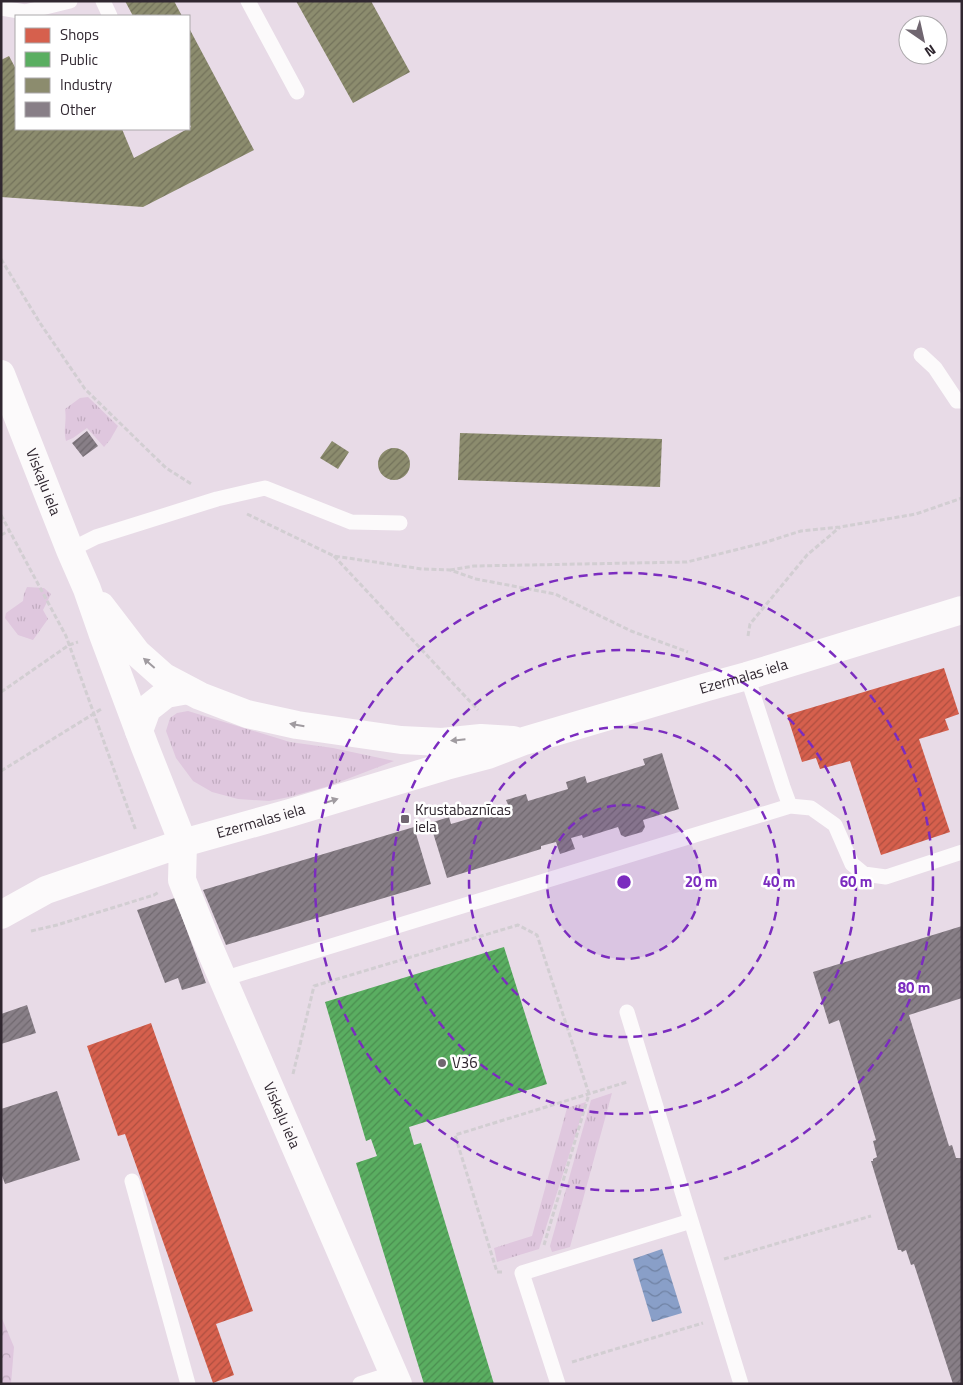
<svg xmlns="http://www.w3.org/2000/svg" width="963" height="1385" viewBox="0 0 963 1385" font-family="'Titillium Web',sans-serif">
<defs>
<pattern id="grass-tufts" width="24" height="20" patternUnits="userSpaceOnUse" patternTransform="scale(1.25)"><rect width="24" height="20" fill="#dfc7de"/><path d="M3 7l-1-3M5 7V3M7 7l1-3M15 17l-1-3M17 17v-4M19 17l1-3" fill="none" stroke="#c0abbf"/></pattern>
<pattern id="forest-crowns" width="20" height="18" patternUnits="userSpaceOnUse" patternTransform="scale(1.25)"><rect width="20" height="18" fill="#dfc7de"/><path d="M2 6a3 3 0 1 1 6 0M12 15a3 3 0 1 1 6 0" fill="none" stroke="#c0abbf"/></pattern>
<pattern id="water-waves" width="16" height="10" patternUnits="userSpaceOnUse" patternTransform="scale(1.25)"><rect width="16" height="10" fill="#899fc8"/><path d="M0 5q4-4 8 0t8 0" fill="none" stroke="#7082a3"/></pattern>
<pattern id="shops-hatch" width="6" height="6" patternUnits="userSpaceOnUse" patternTransform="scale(1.25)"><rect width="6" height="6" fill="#d6604d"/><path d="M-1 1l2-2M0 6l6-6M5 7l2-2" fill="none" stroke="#ae4f40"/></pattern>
<pattern id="public-hatch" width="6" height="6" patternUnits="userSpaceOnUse" patternTransform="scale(1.25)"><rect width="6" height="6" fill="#5aae61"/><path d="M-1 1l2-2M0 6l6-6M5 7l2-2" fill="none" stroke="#4b8e50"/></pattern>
<pattern id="industry-hatch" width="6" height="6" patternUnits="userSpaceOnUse" patternTransform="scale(1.25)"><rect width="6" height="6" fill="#8c8c6e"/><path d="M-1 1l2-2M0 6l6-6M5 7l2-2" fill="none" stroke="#73725b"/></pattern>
<pattern id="building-hatch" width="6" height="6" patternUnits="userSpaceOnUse" patternTransform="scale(1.25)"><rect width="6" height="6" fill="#887f87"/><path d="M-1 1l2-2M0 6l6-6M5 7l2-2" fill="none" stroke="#70686f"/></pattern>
</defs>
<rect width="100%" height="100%" fill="#e8dbe7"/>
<path fill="url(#grass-tufts)" d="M88 397 118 426 110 440 104 447 87 428 73 438 66 441C63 428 67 422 65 409L80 398Z
M27 587 44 588 51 594 43 610 48 619 33 640 18 635 5 618 6 613 23 601 24 594Z
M188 711 290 742 333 748 394 761 329 786 289 797 269 801 238 799 212 792 193 781 176 758 166 731 170 718 177 713Z
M612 1093 570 1247 552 1252 550 1246 591 1100Z
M586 1102 539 1249 497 1262 494 1248 532 1236 567 1108Z"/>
<path fill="url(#forest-crowns)" d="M1 1316 14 1347 11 1384H1Z"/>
<path fill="url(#water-waves)" d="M662 1249 682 1313 652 1322 633 1259Z"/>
<path fill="url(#shops-hatch)" d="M944 668 959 714 945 719 949 730 919 739 950 832 881 855 850 761 820 769 816 758 802 762 787 715Z
M151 1023 253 1311 216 1324 234 1375 213 1383 125 1134 118 1136 87 1046Z"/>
<path fill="url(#public-hatch)" d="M504 947 547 1084 409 1127 414 1145 421 1143 494 1384H424L356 1163 377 1156 371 1139 366 1141 325 1002Z"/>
<path fill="url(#industry-hatch)" d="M125 1H174L182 16H133Z
M296 1H371L410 72 353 103Z
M189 28 254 150 143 207 1 197V60L9 56 16 69V129H122L134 158 191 127 189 123Z
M460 433 662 439 660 487 458 480Z
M332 441 349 452 338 469 320 458Z
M378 464a16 16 0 1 1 32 0a16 16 0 1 1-32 0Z"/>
<path fill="url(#building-hatch)" d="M87 431 98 446 83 457 72 443Z
M662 753 679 809 643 820 645 827 642 832 625 837 621 835 618 827 583 838 582 835 571 838 575 849 560 854 556 842 541 846V849L447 878 430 823 449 817 451 824 509 807 506 800 526 794 528 801 568 789 566 782 585 776 587 783 645 765 643 759Z
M414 827 431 884 226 945 203 890Z
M175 898 206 983 182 990 178 978 165 983 137 910Z
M962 926V998L909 1015 949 1146 952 1145 956 1158H962V1384H953L914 1264 911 1265 906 1250 902 1252 901 1250H898L871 1161H873V1159L877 1157 873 1141 876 1140 839 1020 829 1024 813 972Z
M27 1005 36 1033 1 1044V1014Z
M57 1091 80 1160 5 1184 1 1173V1109Z"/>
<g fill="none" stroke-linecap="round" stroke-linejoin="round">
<path stroke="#d2ced2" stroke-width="3" stroke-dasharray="5 2.5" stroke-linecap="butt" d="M1 259 40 323 85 389 166 468 193 485
M247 514 334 556 422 569 450 570 476 579 555 594 631 631 688 652
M1 515 66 636 136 831
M1 535 9 531
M334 556 478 710
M450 570 474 566 687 562 763 543 801 531 840 527 916 514 962 498
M748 636 750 624 807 555 840 527
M1 692 69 645 78 642
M1 771 103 708
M31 931 57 925 154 895 159 892
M293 1074 314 986 518 925 537 935 589 1094 544 1245
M724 1259 871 1216
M502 1272H497L455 1135 627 1082
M572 1362 703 1323"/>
<path stroke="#fcfafb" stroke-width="15" d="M103 1 110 16
M248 1 297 92
M1 8 25 12 70 1
M921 355 935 368 957 401H962
M70 550 96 537 217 499 265 488 351 522 400 523
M747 676 783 787 790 806
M223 979 790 806 811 808 835 825 852 864 864 874 886 877 962 852
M627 1012 741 1384
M132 1181 188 1384
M360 1384 394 1373
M558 1384 522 1273 691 1221"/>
<path stroke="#fcfafb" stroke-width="28" id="s1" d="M1 915 46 890 183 843 182 880 206 940 398 1384"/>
<g stroke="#fcfafb" stroke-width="28">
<path id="s2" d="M1 374 70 550 87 589 102 632 145 747 183 843 290 813 446 766 488 755 524 741 707 687 747 676 962 610"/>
<path d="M101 606 137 653 164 677 200 696 247 714 297 725 401 740 442 742 481 738 513 740"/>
<path d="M139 731 147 709 166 694 188 690"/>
</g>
</g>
<defs><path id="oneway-solid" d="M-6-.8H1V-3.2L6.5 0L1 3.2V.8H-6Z" transform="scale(1.25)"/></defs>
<g fill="#a09ba0">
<use href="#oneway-solid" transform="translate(149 663) rotate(-139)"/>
<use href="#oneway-solid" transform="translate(297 725) rotate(-170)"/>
<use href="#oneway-solid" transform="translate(458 740) rotate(174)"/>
<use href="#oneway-solid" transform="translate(331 801) rotate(-17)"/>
</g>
<circle cx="624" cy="882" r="77" fill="#7b2cbf" fill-opacity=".12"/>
<g fill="none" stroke="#7b2cbf" stroke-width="2.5" stroke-dasharray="9 6">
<circle cx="624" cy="882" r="77"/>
<circle cx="624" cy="882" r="155"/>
<circle cx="624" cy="882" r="232"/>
<circle cx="624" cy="882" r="309"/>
</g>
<g fill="#706670" stroke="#fff" stroke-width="2">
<rect x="400" y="814" width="10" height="10" rx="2.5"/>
<circle cx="442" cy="1063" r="5"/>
</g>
<g text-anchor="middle" stroke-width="5" stroke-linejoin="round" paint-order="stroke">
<g font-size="15" fill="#302730" stroke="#fff">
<text dy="5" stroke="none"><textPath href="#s2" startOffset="116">Viskaļu iela</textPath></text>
<text dy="5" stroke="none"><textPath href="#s2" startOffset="1088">Ezermalas iela</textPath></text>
<text dy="5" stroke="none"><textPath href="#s2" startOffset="584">Ezermalas iela</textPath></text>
<text dy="5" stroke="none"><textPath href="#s1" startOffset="489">Viskaļu iela</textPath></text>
</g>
<g font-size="15" fill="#302730" stroke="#fff" text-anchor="start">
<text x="415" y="815">Krustabaznīcas<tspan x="415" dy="17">iela</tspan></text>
<text x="452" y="1068">V36</text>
</g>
</g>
<circle cx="624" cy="882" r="8" fill="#7b2cbf" stroke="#fff" stroke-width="2.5"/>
<g font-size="15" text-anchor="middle" font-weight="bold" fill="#7b2cbf" stroke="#fff" stroke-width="5" stroke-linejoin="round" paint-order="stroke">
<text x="701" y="887">20 m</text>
<text x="779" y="887">40 m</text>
<text x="856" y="887">60 m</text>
<text x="914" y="993">80 m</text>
</g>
<rect width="963" height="1385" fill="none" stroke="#302730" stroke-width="5"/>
<rect x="15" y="15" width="175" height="115" fill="#ffffff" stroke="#aca9ac"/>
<rect x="25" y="28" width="25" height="15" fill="#d6604d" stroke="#aca9ac"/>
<text x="60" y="40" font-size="15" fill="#302730">Shops</text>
<rect x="25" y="52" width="25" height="15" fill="#5aae61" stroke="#aca9ac"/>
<text x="60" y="65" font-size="15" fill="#302730">Public</text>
<rect x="25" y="78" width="25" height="15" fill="#8c8c6e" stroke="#aca9ac"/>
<text x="60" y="90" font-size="15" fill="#302730">Industry</text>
<rect x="25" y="102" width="25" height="15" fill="#887f87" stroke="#aca9ac"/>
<text x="60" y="115" font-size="15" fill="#302730">Other</text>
<g transform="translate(923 40) rotate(146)"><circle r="24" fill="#ffffff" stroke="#aca9ac"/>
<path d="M0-4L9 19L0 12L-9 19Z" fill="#706670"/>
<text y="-8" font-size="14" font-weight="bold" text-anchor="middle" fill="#302730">N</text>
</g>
</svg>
